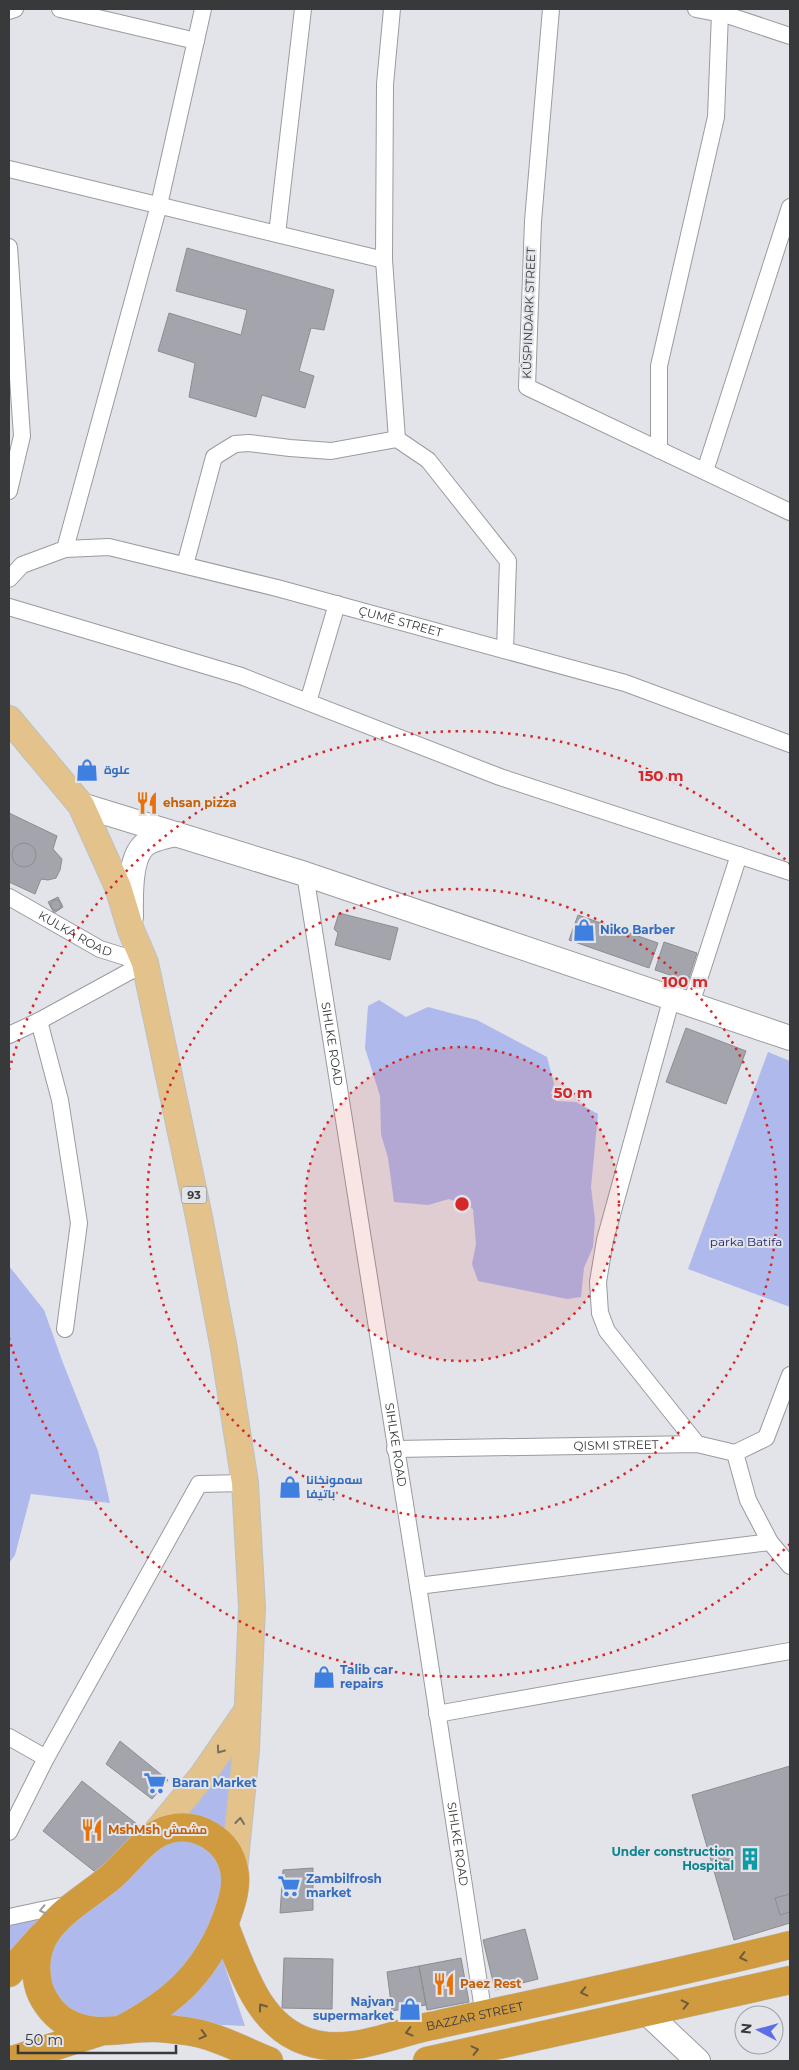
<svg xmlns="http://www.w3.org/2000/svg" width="799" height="2070" viewBox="0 0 799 2070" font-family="Montserrat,Cairo,sans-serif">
<rect width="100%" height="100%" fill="#e2e4ea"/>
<path fill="#afb9ec" d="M379 1000 406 1017 428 1007 477 1020 547 1057 554 1084 551 1093 556 1101 576 1102 598 1114 591 1187 595 1220 593 1247 584 1268 581 1297 567 1299 478 1281 472 1264 476 1244 473 1209 449 1199 428 1205 394 1202 388 1158 381 1134 380 1096 365 1048 368 1006Z
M768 1052 790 1061V1307L688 1269Z
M9 1266 44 1310 63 1363 98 1451 110 1503 31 1494 15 1555 9 1563Z
M238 1749 231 1839 186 1817Z
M181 1837 201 1842 217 1855 223 1885 217 1916 189 1967 126 2016 95 2021 68 2014 49 1997 46 1953 57 1932 159 1844Z
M48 1917 9 1961V1925Z
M221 1955 245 2026 158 2022Z"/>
<path fill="#a4a5ac" stroke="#8c8d93" d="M187 248 334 290 324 330 311 328 299 371 314 376 305 408 262 395 256 417 189 397 195 363 158 351 169 313 241 335 247 310 176 291Z
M9 813 57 836 53 849 62 859 60 870 56 878 48 880 41 879 35 894 9 882Z
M12 855a12 12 0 1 1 24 0a12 12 0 1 1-24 0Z
M58 897 63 907 54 913 48 902Z
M51 905a5 5 0 1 1 10 0a5 5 0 1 1-10 0Z
M339 913 398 928 390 960 335 945 338 933 334 929Z
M578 915 658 943 649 968 569 940Z
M664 942 697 953 688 981 655 970Z
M686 1028 746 1051 726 1104 666 1082Z
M120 1741 168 1780 152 1799 106 1764Z
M790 1766V1923L734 1940 692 1795Z
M82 1781 142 1828 103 1878 43 1831Z
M313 1868V1910L280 1913 283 1870Z
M790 1894V1912L780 1915 775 1898Z
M525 1929 538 1979 495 1990 483 1940Z
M284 1958 333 1959 332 2009 282 2008Z
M461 1958 469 2002 427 2010 419 1966Z
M419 1966 426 2005 392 2011 387 1972Z"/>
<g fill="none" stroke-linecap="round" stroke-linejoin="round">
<defs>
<g id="street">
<path d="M60 9 196 41"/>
<path d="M392 9 385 84 384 260 397 439 428 460 508 561 505 650"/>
<path d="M551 9 533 221 527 387 790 512"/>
<path d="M696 9 727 15 790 36"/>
<path d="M9 11 15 9"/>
<path d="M9 169 384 260"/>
<path d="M277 234 303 9"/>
<path d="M9 247 22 436 9 491"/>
<path d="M659 450V366L716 117 720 13"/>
<path d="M705 471 790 207"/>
<path d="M65 549 159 205 203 9"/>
<path d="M185 565 214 457 235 444 249 443 290 448 331 451 397 439"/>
<path id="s1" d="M9 579 22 565 65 549 109 547 277 588 625 683 790 744"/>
<path d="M9 607 241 676 500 777 790 872"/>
<path d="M308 702 337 604"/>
<path id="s2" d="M305 874 418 1586 484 2016"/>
<path id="s3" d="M9 897 100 949 145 963"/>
<path d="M672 997 605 1240 598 1282 600 1313 607 1331 697 1444"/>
<path d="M691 1004 739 855"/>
<path d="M39 1021 60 1100 79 1223 65 1329"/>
<path d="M9 1035 39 1021 145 963"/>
<path id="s4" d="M395 1449 697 1444 735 1453 766 1438 790 1375"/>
<path d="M735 1453 748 1500 770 1542 790 1566"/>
<path d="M418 1586 770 1542"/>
<path d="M437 1714 790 1651"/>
<path d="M9 1737 46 1758"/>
<path d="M9 1832 46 1758 199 1484 245 1483"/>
<path d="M9 1917 70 1904"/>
</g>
<path id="secondary" d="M81 805 305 874 790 1038
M131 917C131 898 128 855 147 843 156 838 167 836 177 834
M647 2013 698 2061"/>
<path id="primary" d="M9 719 81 805 118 887 131 930 145 963 199 1217 224 1349 245 1483 252 1607 246 1750 234 1870
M153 1836 203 1775 247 1711"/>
<g id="highway">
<path id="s5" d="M224 1924C242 1968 257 2026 308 2042 348 2055 387 2036 426 2027 547 2001 669 1975 790 1945"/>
<path d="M9 1973 42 1936"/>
<path d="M120 2030C170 2004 203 1976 225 1922 231 1905 238 1887 234 1869 228 1840 198 1822 170 1829 146 1834 129 1862 111 1877 74 1908 26 1927 38 1984 41 1998 52 2013 64 2021 93 2039 124 2027 155 2028 165 2028 176 2030 186 2031 215 2035 242 2050 269 2061"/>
<path d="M9 2061 100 2032"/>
<path d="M427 2061 790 1980"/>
</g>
</defs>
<use href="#street" stroke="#9a9ba1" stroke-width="18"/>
<use href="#secondary" stroke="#9a9ba1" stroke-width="26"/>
<use href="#primary" stroke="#bfc0c0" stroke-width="28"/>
<use href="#highway" stroke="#bfc0c0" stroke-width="29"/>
<use href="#street" stroke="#fff" stroke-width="16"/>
<use href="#secondary" stroke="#fff" stroke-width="24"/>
<use href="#primary" stroke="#e3c28b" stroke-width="26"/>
<use href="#highway" stroke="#d09a3e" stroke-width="28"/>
</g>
<defs><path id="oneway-chevron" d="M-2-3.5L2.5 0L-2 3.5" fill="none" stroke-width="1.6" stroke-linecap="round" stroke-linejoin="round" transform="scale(1.25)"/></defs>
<g stroke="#7c705b">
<use href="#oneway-chevron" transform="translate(220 1750) rotate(126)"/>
<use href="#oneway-chevron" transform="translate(240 1821) rotate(-84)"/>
</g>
<use stroke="#9c9c9d" href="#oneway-chevron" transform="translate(43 1910) rotate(168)"/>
<g stroke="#6d5b3c">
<use href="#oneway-chevron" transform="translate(743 1957) rotate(166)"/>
<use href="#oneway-chevron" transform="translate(584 1992) rotate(167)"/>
<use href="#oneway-chevron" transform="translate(685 2004) rotate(-13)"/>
<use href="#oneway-chevron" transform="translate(262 2007) rotate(-126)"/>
<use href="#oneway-chevron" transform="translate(409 2032) rotate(165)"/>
<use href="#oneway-chevron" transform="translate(203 2035) rotate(15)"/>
<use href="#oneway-chevron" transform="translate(475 2050) rotate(-13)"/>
</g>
<circle cx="462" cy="1204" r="157" fill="#d62828" fill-opacity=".12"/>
<g fill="none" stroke="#d62828" stroke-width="2.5" stroke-dasharray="2.5 5">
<circle cx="462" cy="1204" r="157"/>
<circle cx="462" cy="1204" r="315"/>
<path d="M790 1544A472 472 0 0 1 9 1338M9 1070A472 472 0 0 1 790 864"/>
</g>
<defs>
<symbol id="shop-bare" viewBox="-9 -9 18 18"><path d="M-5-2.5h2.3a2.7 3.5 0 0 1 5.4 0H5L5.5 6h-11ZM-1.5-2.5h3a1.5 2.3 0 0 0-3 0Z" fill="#3f7fe0" stroke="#e2e4ea" stroke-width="2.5" paint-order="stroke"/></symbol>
<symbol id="restaurant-bare" viewBox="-9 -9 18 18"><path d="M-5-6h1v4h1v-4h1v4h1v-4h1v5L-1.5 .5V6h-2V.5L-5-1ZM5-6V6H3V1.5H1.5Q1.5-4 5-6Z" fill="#e8710a" stroke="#e2e4ea" stroke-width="2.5" paint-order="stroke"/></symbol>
<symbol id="supermarket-bare" viewBox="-9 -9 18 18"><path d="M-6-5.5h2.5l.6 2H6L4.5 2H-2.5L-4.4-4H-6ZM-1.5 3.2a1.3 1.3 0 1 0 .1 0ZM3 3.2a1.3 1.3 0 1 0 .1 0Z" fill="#3f7fe0" stroke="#e2e4ea" stroke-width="2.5" paint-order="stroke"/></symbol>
<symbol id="building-bare" viewBox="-9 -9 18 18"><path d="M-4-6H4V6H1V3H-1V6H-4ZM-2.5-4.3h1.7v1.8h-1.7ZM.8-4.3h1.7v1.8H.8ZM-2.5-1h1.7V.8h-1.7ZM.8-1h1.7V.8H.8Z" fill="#0f9aa8" stroke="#e2e4ea" stroke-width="2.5" paint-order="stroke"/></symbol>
</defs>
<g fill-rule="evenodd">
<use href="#shop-bare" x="71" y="754" width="32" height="32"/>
<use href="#restaurant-bare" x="131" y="787" width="32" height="32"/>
<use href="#shop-bare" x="568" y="914" width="32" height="32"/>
<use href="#shop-bare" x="274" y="1471" width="32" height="32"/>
<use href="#shop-bare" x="308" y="1661" width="32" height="32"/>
<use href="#supermarket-bare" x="139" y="1767" width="32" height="32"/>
<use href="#restaurant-bare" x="76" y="1814" width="32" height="32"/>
<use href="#building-bare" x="734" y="1843" width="32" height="32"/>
<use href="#supermarket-bare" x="273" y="1870" width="32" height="32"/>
<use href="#restaurant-bare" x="428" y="1968" width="32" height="32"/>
<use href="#shop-bare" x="394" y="1993" width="32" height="32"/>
</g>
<g text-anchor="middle" stroke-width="4" stroke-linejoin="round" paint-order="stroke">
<rect fill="#e2e4ea" stroke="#6b6c70" stroke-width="1" x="181.5" y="1186.5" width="25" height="17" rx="4"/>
<g font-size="11" font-weight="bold" fill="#38393b">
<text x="194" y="1199">93</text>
</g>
<g font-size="12" fill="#38393b" stroke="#e2e4ea">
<text transform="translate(529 313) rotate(-88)" y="4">KÛSPINDARK STREET</text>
<text dy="4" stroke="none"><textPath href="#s1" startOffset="410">ÇUMÊ STREET</textPath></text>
<text dy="4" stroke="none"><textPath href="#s3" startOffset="76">KULKA ROAD</textPath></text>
<text dy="4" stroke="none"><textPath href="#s2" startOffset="172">SIHLKE ROAD</textPath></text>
<text dy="4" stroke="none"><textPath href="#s2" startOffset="578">SIHLKE ROAD</textPath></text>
<text dy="4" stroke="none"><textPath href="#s4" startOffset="221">QISMI STREET</textPath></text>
<text dy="4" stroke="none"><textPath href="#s2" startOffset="982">SIHLKE ROAD</textPath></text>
<text dy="4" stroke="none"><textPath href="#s5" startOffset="321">BAZZAR STREET</textPath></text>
</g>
<g font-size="12" font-weight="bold" fill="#366cbe" stroke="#e2e4ea" text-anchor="start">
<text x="104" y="774">علوة</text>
<text x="600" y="934">Niko Barber</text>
<text x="306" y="1484">سه‌مونخانا<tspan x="306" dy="14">باتيفا</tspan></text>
<text x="340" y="1674">Talib car<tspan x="340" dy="14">repairs</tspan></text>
<text x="172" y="1787">Baran Market</text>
<text x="306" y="1883">Zambilfrosh<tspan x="306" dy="14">market</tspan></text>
<text x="394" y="2006" text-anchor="end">Najvan<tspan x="394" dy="14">supermarket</tspan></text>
</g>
<g font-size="12" font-weight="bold" fill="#c56008" stroke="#e2e4ea" text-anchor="start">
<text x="163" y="807">ehsan pizza</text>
<text x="108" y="1834">MshMsh مشمش</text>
<text x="460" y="1988">Paez Rest</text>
</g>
<g font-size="12" fill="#212169" stroke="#e2e4ea">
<text x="746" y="1246">parka Batifa</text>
</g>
<g font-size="12" font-weight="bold" fill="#0d838f" stroke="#e2e4ea" text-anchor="end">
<text x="734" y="1856">Under construction<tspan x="734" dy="14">Hospital</tspan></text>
</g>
</g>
<circle cx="462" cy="1204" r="8" fill="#d62828" stroke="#e2e4ea" stroke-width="2.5"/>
<g font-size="15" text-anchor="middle" font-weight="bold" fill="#d62828" stroke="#e2e4ea" stroke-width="4" stroke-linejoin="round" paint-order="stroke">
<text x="661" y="781">150 m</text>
<text x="685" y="987">100 m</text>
<text x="573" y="1098">50 m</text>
</g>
<rect width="799" height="2070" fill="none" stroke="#38393b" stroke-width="20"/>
<g transform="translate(759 2030) rotate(276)"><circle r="24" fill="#e2e4ea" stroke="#9ea0a4"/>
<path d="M0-4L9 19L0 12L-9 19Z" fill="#5b6ee5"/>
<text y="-8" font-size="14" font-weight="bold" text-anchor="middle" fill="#38393b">N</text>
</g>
<path d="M18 2045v8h158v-8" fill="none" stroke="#38393b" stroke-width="2.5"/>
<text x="25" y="2045" font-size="15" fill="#38393b" stroke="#e2e4ea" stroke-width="4" paint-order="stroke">50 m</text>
</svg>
